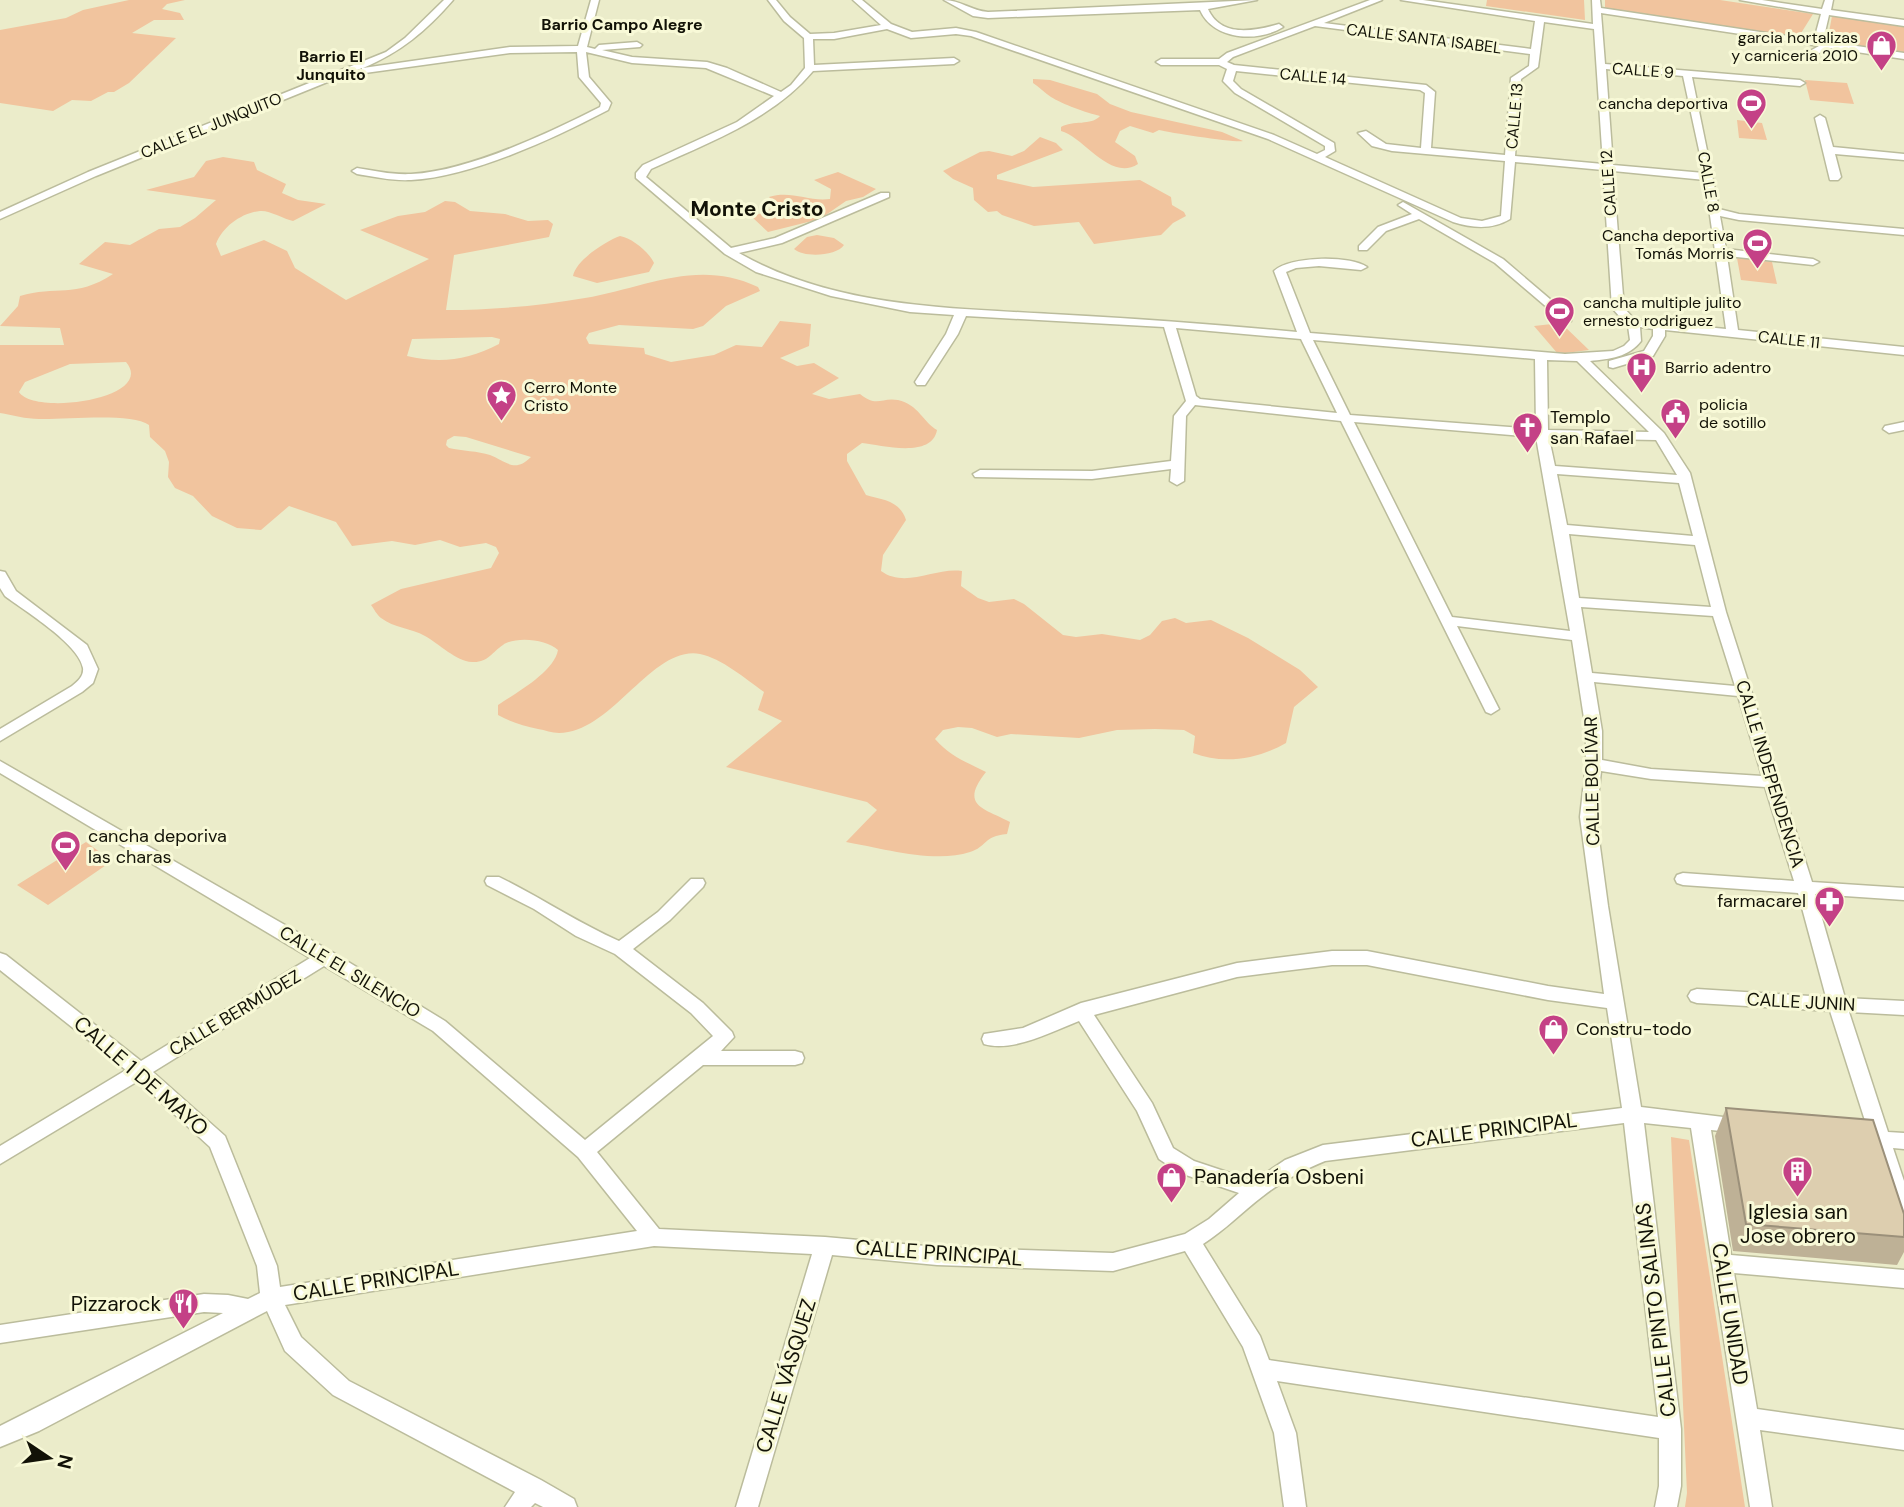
<svg xmlns="http://www.w3.org/2000/svg" width="1904" height="1507" viewBox="0 0 1904 1507" font-family="'DM Sans',sans-serif">
<rect width="100%" height="100%" fill="#ebecca"/>
<path fill="#f1c49e" fill-rule="evenodd" d="M129 0H185L167 4 162 9 180 13 184 20H154L132 33 176 38 129 83 114 92H108L91 101 72 100 53 111 0 103V30L66 18 83 10Z
M1487 0H1584L1585 20 1486 6Z
M1605 0H1720L1813 14 1798 38 1605 9Z
M1832 16 1904 27V53L1827 43Z
M1033 79 1050 80 1097 94 1110 104 1131 112 1222 132 1243 141C1237 143 1171 133 1159 130L1153 133 1130 126 1120 131 1115 142 1135 156 1138 164C1110 182 1084 137 1061 131V127C1073 120 1091 126 1100 116 1087 113 1062 104 1051 97 1045 93 1039 87 1033 83Z
M1805 80 1847 83 1854 104 1810 100Z
M1737 120 1762 123 1767 140 1739 138Z
M1040 137 1056 143 1063 150 997 175V179L1033 187 1140 180 1171 197 1172 205 1184 212 1186 216 1173 223 1161 235 1094 244 1079 222 1034 226 1002 215 997 211 988 212 974 200 973 188 953 179 943 171 980 152 989 151 1012 156 1024 151Z
M223 157 254 162 257 170 286 184 282 193 298 200 326 204 293 221C284 219 269 210 260 211 242 213 223 226 216 244L221 256 264 240 287 251 295 268 346 300 429 259 360 230 398 216 425 212 445 201 455 202 470 211 505 214 528 221 548 220 553 224 549 237 454 255 446 310C492 310 539 306 585 298 645 288 697 258 758 287L760 291 726 306 703 326 693 329 619 325 589 333 586 338 589 344 644 348 645 354 671 362 714 355 736 345 762 347 780 321 811 324 809 346 780 358 797 366 814 363 839 378 812 394 829 399 860 394C877 408 881 397 898 400 918 404 924 423 937 430 932 459 881 445 862 443L847 454V461L866 495C884 500 900 501 906 520L883 555 881 571C906 589 935 567 962 571L961 586 978 598 989 602 1014 599 1024 604 1063 635 1076 637 1102 634 1140 640 1150 635 1162 621 1175 618 1186 623 1211 620 1248 638 1300 670 1318 687 1294 707 1286 743C1258 759 1224 765 1193 753L1195 736 1184 730 1155 729 1117 730 1079 738 1011 734 997 737 972 728 958 727 943 730 935 739C952 758 965 761 986 772 959 806 984 808 1010 822L1007 834C983 836 987 847 970 852 935 864 881 848 846 842L877 810 867 802 726 767 782 721 758 710 764 692C746 679 721 658 700 654 652 645 612 733 559 733 552 733 545 730 538 729 524 726 510 722 498 715V705C516 693 554 672 558 650 547 639 515 636 503 645 492 652 488 663 472 662 456 661 439 644 425 636 411 628 394 628 381 618 377 615 374 609 371 605L401 589 491 568 499 553 496 547 486 543 460 547 440 540 415 545 392 541 352 546 336 522 289 506 261 530 237 528 212 516 193 496 175 488 168 477 169 462 165 451 150 437 149 425C131 412 63 420 39 419 26 419 12 415 0 413V345H64L60 328 0 326 18 306 20 296C56 285 75 299 113 274L79 264 105 242 130 245 159 229 180 227 195 218 216 200 146 190 194 177 206 161ZM492 337 500 339 499 344C468 360 441 364 407 356L412 339ZM126 362C157 399 34 416 19 392L25 382 70 364ZM454 436 466 437 531 457C515 473 507 462 490 455 478 451 462 451 449 448L446 445 447 440Z
M838 172 876 189 863 197 846 201 820 219 768 232 752 217 773 208 776 204 769 197C791 190 809 202 830 199L831 189 814 180Z
M817 235 834 238 844 245C837 256 804 258 794 249L807 237Z
M620 236C632 238 649 252 654 263L649 272 597 283 573 276C576 260 606 241 620 236Z
M1737 258 1772 262 1777 284 1741 280Z
M1561 323 1589 350 1558 354 1534 326Z
M86 842 112 861 48 905 17 885Z
M1671 1137 1689 1140 1745 1507H1685L1687 1493Z"/>
<g fill="none" stroke-linecap="round" stroke-linejoin="round">
<defs>
<path id="minor" d="M444 0H453C426 31 401 52 363 68L510 47 578 46 591 0H599L587 47 595 49 599 45 637 42 642 45 640 47 602 50 632 57 707 62 727 68 781 92 791 85 805 68 804 38 784 21 768 0H776L790 17 810 34 834 33 881 25 853 0H862L891 24 912 32 956 28 976 32 1274 135 1317 154 1325 150V146L1235 93 1223 81 1227 69 1219 65H1161L1156 62 1161 59H1219L1227 53 1370 0H1382L1324 23 1531 49 1535 21 1401 0H1423L1593 24 1592 0H1600L1601 8 1814 40 1821 14 1740 0H1762L1822 9 1825 0H1833L1831 10 1904 20V26L1829 15 1823 41 1904 53V59L1829 48 1802 62 1797 59 1799 57 1819 46 1601 13 1605 64 1800 80 1805 83 1800 86 1692 77 1719 209 1739 214 1904 229V235L1739 220 1720 216 1726 249 1813 259 1819 262 1813 265 1727 256 1738 330 1904 347V355L1665 330V336L1653 356 1613 368 1609 367V361L1644 351 1653 336V329L1640 327 1641 341C1629 357 1610 359 1590 361L1664 433 1690 473 1726 612 1812 882 1904 888V900L1815 894 1845 998 1904 1001V1015L1849 1012 1888 1132 1904 1133V1149L1893 1148 1904 1181V1220L1897 1218 1894 1212 1873 1146 1850 1143 1847 1137 1850 1131 1868 1130 1830 1011 1697 1003 1691 1001 1688 996 1691 991 1697 989 1826 997 1798 893 1683 885 1677 883 1675 879 1677 875 1683 873 1794 881 1765 787 1651 779 1601 771 1596 817 1608 906 1641 1107 1748 1120 1751 1125 1748 1130 1741 1133 1711 1130 1731 1255 1904 1270V1288L1734 1273 1757 1409 1904 1430V1450L1760 1430 1772 1507H1750L1691 1128 1644 1123 1681 1429V1486L1677 1507H1655L1659 1486V1438L1277 1381 1296 1433 1306 1507H1284L1274 1433 1243 1347 1185 1251 1113 1271 937 1265 832 1255 758 1507H736L812 1254 654 1246 285 1305 301 1337 349 1381 541 1480 574 1499 577 1507H543L535 1503 531 1507H505L515 1492 333 1395 285 1351 267 1311 39 1431 0 1447V1426L223 1313 204 1312 0 1343V1325L204 1294 228 1295 248 1299 260 1293 257 1266 210 1147 138 1081 0 1164V1146L126 1070 0 970V953L6 955 141 1061 310 958 0 773V761L332 952 445 1021 585 1140 713 1036 691 1013 615 954 576 936 534 909 487 885 485 881 487 877H499C540 897 578 923 619 941L658 912 691 879H703L705 883 703 887 670 920 633 949 703 1003 732 1032 734 1037 721 1051H795L802 1053 804 1058 802 1063 795 1065H703L597 1152 659 1229 825 1237 937 1247 1113 1253 1185 1234 1209 1219 1239 1193 1180 1173 1159 1159 1137 1111 1079 1021C1053 1031 1012 1053 984 1044L982 1039 984 1034 1023 1028 1081 1003 1237 963 1332 951H1367L1548 986 1604 994 1580 817 1586 764V731L1572 640 1457 626 1499 709 1491 714 1486 712 1341 421 1195 405 1186 416 1184 481 1177 485 1170 481 1171 469 1092 479 975 477 973 474 980 470 1092 471 1171 461 1174 416 1186 401 1164 327 966 316 958 334 925 385H917L915 382 946 334 954 315 910 312 831 296 756 272 725 254 636 178V173L643 165 737 122 774 96 706 68 632 63 586 52 589 77 611 103 608 110C555 138 471 177 411 180 393 181 375 177 357 174L352 171 357 168C375 171 393 175 411 174 469 171 549 133 600 107L601 103 579 77 577 52 510 53 365 73 362 72V68L96 176 0 219V212L88 172 386 52 405 38ZM1544 22 1594 29 1603 164 1515 156 1521 79 1538 67ZM1315 26 1530 54 1529 66 1511 78 1505 155 1431 148 1435 92 1426 85 1234 65 1227 62 1233 57ZM887 29 911 38 956 34 971 36 1268 139 1453 222C1472 228 1492 230 1510 219L1515 162 1603 170 1612 308 1628 326 1630 340 1624 346 1613 351 1565 354 1310 333 1286 272 1296 268 1319 266 1361 270 1367 267C1350 255 1290 256 1274 271L1297 332C1221 325 1146 319 1069 315 959 308 838 310 739 253L782 243 889 197V193H881L775 238 731 248 646 177 651 169C707 143 772 120 813 71L954 64 959 61 954 58 814 65 813 39H834ZM1606 69 1683 76 1704 173 1613 165ZM1236 71 1420 90 1425 93 1421 148 1386 144 1366 131 1358 133 1372 146 1392 151 1505 161 1501 216 1482 221 1461 218 1325 157 1335 151 1334 143 1241 89 1233 81ZM1613 171 1705 180 1726 329 1635 320 1624 308ZM1176 328 1301 339 1337 413 1200 399 1196 396ZM1313 340 1535 359 1536 429 1350 415ZM1547 360 1577 361 1649 432 1548 430ZM1354 422 1536 437 1570 631 1452 617ZM1549 438 1656 440 1677 475 1555 466ZM1557 474 1679 483 1693 536 1567 525ZM1569 534 1695 545 1711 607 1579 598ZM1581 607 1713 616 1735 686 1592 673ZM1594 682 1738 696 1762 776 1651 769 1602 760V731ZM1332 965H1367L1548 1000 1607 1008 1622 1108 1323 1145 1285 1160 1254 1181 1194 1161 1173 1148 1152 1103 1094 1015 1237 977ZM324 966 433 1031 578 1157 637 1231 280 1287 277 1266 225 1136 153 1072ZM1624 1123 1658 1417 1269 1360 1260 1336 1203 1244C1225 1230 1242 1212 1263 1196 1282 1181 1303 1170 1325 1161Z
M944 0C960 0 972 11 988 12L1257 0 1208 9C1221 38 1254 31 1279 24L1283 27C1258 43 1213 40 1200 10L988 18 973 16Z
M1820 115 1825 118 1833 147 1904 154V160L1835 154 1841 177 1838 180H1830L1815 118Z
M1403 202 1503 259 1571 317V321H1563L1495 263 1419 219 1386 231 1367 250H1359V246L1378 227 1412 214 1398 205Z
M1904 422V430L1889 433 1883 429 1885 426Z
M0 571 5 572 16 591 87 645 98 669 93 683 82 692 0 741V729L72 686C78 681 84 676 83 668 79 644 25 611 5 596L0 588Z"/>
</defs>
<use href="#minor" stroke="#bbbc9c" stroke-width="3"/>
<use href="#minor" fill="#fff" fill-rule="evenodd"/>
</g>
<path fill="#beb196" d="M1726 1108 1904 1214V1252L1897 1265 1733 1251 1715 1136Z"/>
<path fill="#ddceaf" stroke="#9b907a" stroke-width="2" d="M1726 1108 1873 1120 1904 1214V1237L1746 1224Z"/>
<defs>
<symbol id="shop-pin" viewBox="-11 -11 22 30"><path d="M0 17L-7.5 6A9.5 9.5 0 1 1 7.5 6Z" fill="#c44186" stroke="#f8f9d7"/><path d="M-5-2.5h2.3a2.7 3.5 0 0 1 5.4 0H5L5.5 6h-11ZM-1.5-2.5h3a1.5 2.3 0 0 0-3 0Z" fill="#fff"/></symbol>
<symbol id="stadium-pin" viewBox="-11 -11 22 30"><path d="M0 17L-7.5 6A9.5 9.5 0 1 1 7.5 6Z" fill="#c44186" stroke="#f8f9d7"/><path d="M0-5a6.5 5 0 1 0 0 10a6.5 5 0 1 0 0-10ZM-3.5-1.8h7v3.6h-7Z" fill="#fff"/></symbol>
<symbol id="hospital-pin" viewBox="-11 -11 22 30"><path d="M0 17L-7.5 6A9.5 9.5 0 1 1 7.5 6Z" fill="#c44186" stroke="#f8f9d7"/><path d="M-5-5h3v3.5h4V-5h3V5h-3V1.5h-4V5h-3Z" fill="#fff"/></symbol>
<symbol id="sight-pin" viewBox="-11 -11 22 30"><path d="M0 17L-7.5 6A9.5 9.5 0 1 1 7.5 6Z" fill="#c44186" stroke="#f8f9d7"/><path d="M0-6L1.8-2.2L6-1.7L2.9 1.2L3.7 5.4L0 3.3L-3.7 5.4L-2.9 1.2L-6-1.7L-1.8-2.2Z" fill="#fff"/></symbol>
<symbol id="civic-pin" viewBox="-11 -11 22 30"><path d="M0 17L-7.5 6A9.5 9.5 0 1 1 7.5 6Z" fill="#c44186" stroke="#f8f9d7"/><path d="M-.6-6.5H3V-4.5H.6V-3L4-1V1h2V6H-6V1h2V-1L-.6-3ZM-1.2 2.5V6h2.4V2.5Z" fill="#fff"/></symbol>
<symbol id="church-pin" viewBox="-11 -11 22 30"><path d="M0 17L-7.5 6A9.5 9.5 0 1 1 7.5 6Z" fill="#c44186" stroke="#f8f9d7"/><path d="M-1.2-6h2.4v3.5h3.3v2.4h-3.3V6h-2.4V-.1h-3.3v-2.4h3.3Z" fill="#fff"/></symbol>
<symbol id="pharmacy-pin" viewBox="-11 -11 22 30"><path d="M0 17L-7.5 6A9.5 9.5 0 1 1 7.5 6Z" fill="#c44186" stroke="#f8f9d7"/><path d="M-2-6h4v4h4v4h-4v4h-4v-4h-4v-4h4Z" fill="#fff"/></symbol>
<symbol id="building-pin" viewBox="-11 -11 22 30"><path d="M0 17L-7.5 6A9.5 9.5 0 1 1 7.5 6Z" fill="#c44186" stroke="#f8f9d7"/><path d="M-4-6H4V6H1V3H-1V6H-4ZM-2.5-4.3h1.7v1.8h-1.7ZM.8-4.3h1.7v1.8H.8ZM-2.5-1h1.7V.8h-1.7ZM.8-1h1.7V.8H.8Z" fill="#fff"/></symbol>
<symbol id="restaurant-pin" viewBox="-11 -11 22 30"><path d="M0 17L-7.5 6A9.5 9.5 0 1 1 7.5 6Z" fill="#c44186" stroke="#f8f9d7"/><path d="M-5-6h1v4h1v-4h1v4h1v-4h1v5L-1.5 .5V6h-2V.5L-5-1ZM5-6V6H3V1.5H1.5Q1.5-4 5-6Z" fill="#fff"/></symbol>
</defs>
<g fill-rule="evenodd">
<use href="#shop-pin" x="1864" y="28" width="35" height="47"/>
<use href="#stadium-pin" x="1734" y="86" width="35" height="47"/>
<use href="#stadium-pin" x="1740" y="226" width="35" height="47"/>
<use href="#stadium-pin" x="1542" y="294" width="35" height="47"/>
<use href="#hospital-pin" x="1624" y="350" width="35" height="47"/>
<use href="#sight-pin" x="484" y="378" width="35" height="47"/>
<use href="#civic-pin" x="1658" y="396" width="35" height="47"/>
<use href="#church-pin" x="1510" y="410" width="35" height="47"/>
<use href="#stadium-pin" x="48" y="828" width="35" height="47"/>
<use href="#pharmacy-pin" x="1812" y="884" width="35" height="47"/>
<use href="#shop-pin" x="1536" y="1012" width="35" height="47"/>
<use href="#building-pin" x="1780" y="1154" width="35" height="47"/>
<use href="#shop-pin" x="1154" y="1160" width="35" height="47"/>
<use href="#restaurant-pin" x="166" y="1286" width="35" height="47"/>
</g>
<g text-anchor="middle" stroke-width="6" stroke-linejoin="round" paint-order="stroke">
<g font-size="16" font-weight="bold" fill="#121207" stroke="#f8f9d7">
<text x="622" y="30">Barrio Campo Alegre</text>
<text x="331" y="62">Barrio El<tspan x="331" dy="18">Junquito</tspan></text>
</g>
<g font-size="16" fill="#121207" stroke="#f8f9d7" text-anchor="start">
<text x="1858" y="43" text-anchor="end">garcia hortalizas<tspan x="1858" dy="18">y carniceria 2010</tspan></text>
<text x="1728" y="109" text-anchor="end">cancha deportiva</text>
<text x="1734" y="241" text-anchor="end">Cancha deportiva<tspan x="1734" dy="18">Tomás Morris</tspan></text>
<text x="1583" y="308">cancha multiple julito<tspan x="1583" dy="18">ernesto rodriguez</tspan></text>
<text x="1665" y="373">Barrio adentro</text>
<text x="524" y="393">Cerro Monte<tspan x="524" dy="18">Cristo</tspan></text>
<text x="1699" y="410">policia<tspan x="1699" dy="18">de sotillo</tspan></text>
</g>
<g font-size="16" fill="#121207" stroke="#f8f9d7">
<text transform="translate(1424 38) rotate(7)" y="6">CALLE SANTA ISABEL</text>
<text transform="translate(1643 70) rotate(4)" y="6">CALLE 9</text>
<text transform="translate(1313 76) rotate(5)" y="6">CALLE 14</text>
<text transform="translate(1514 116) rotate(-85)" y="6">CALLE 13</text>
<text transform="translate(211 125) rotate(-22)" y="6">CALLE EL JUNQUITO</text>
<text transform="translate(1709 182) rotate(80)" y="6">CALLE 8</text>
<text transform="translate(1608 183) rotate(-94)" y="6">CALLE 12</text>
<text transform="translate(1789 339) rotate(6)" y="6">CALLE 11</text>
</g>
<g font-size="18" fill="#121207" stroke="#f8f9d7" text-anchor="start">
<text x="1550" y="423">Templo<tspan x="1550" dy="21">san Rafael</tspan></text>
<text x="88" y="842">cancha deporiva<tspan x="88" dy="21">las charas</tspan></text>
<text x="1806" y="907" text-anchor="end">farmacarel</text>
<text x="1576" y="1035">Constru-todo</text>
</g>
<g font-size="18" fill="#121207" stroke="#f8f9d7">
<text transform="translate(1770 774) rotate(73)" y="6">CALLE INDEPENDENCIA</text>
<text transform="translate(1592 781) rotate(-91)" y="6">CALLE BOLÍVAR</text>
<text transform="translate(350 972) rotate(31)" y="6">CALLE EL SILENCIO</text>
<text transform="translate(1801 1002) rotate(3)" y="6">CALLE JUNIN</text>
<text transform="translate(235 1013) rotate(-31)" y="6">CALLE BERMÚDEZ</text>
</g>
<g font-size="21" font-weight="bold" fill="#121207" stroke="#f8f9d7">
<text x="757" y="216">Monte Cristo</text>
</g>
<g font-size="21" fill="#121207" stroke="#f8f9d7">
<text transform="translate(141 1076) rotate(41)" y="7">CALLE 1 DE MAYO</text>
<text transform="translate(1494 1130) rotate(-7)" y="7">CALLE PRINCIPAL</text>
<text transform="translate(939 1253) rotate(4)" y="7">CALLE PRINCIPAL</text>
<text transform="translate(376 1281) rotate(-9)" y="7">CALLE PRINCIPAL</text>
<text transform="translate(1656 1310) rotate(-97)" y="7">CALLE PINTO SALINAS</text>
<text transform="translate(1730 1314) rotate(81)" y="7">CALLE UNIDAD</text>
<text transform="translate(786 1376) rotate(-73)" y="7">CALLE VÁSQUEZ</text>
</g>
<g font-size="21" fill="#121207" stroke="#f8f9d7" text-anchor="start">
<text x="1194" y="1184">Panadería Osbeni</text>
<text x="1798" y="1219" text-anchor="middle">Iglesia san<tspan x="1798" dy="24">Jose obrero</tspan></text>
<text x="161" y="1311" text-anchor="end">Pizzarock</text>
</g>
</g>
<g transform="translate(49 1458) rotate(103)" stroke="#f8f9d7" stroke-width="5" paint-order="stroke">
<path d="M0-5L12 26L0 18L-12 26Z" fill="#121207"/>
<text y="-10" font-size="19" font-weight="bold" text-anchor="middle" fill="#121207">N</text>
</g>
</svg>
